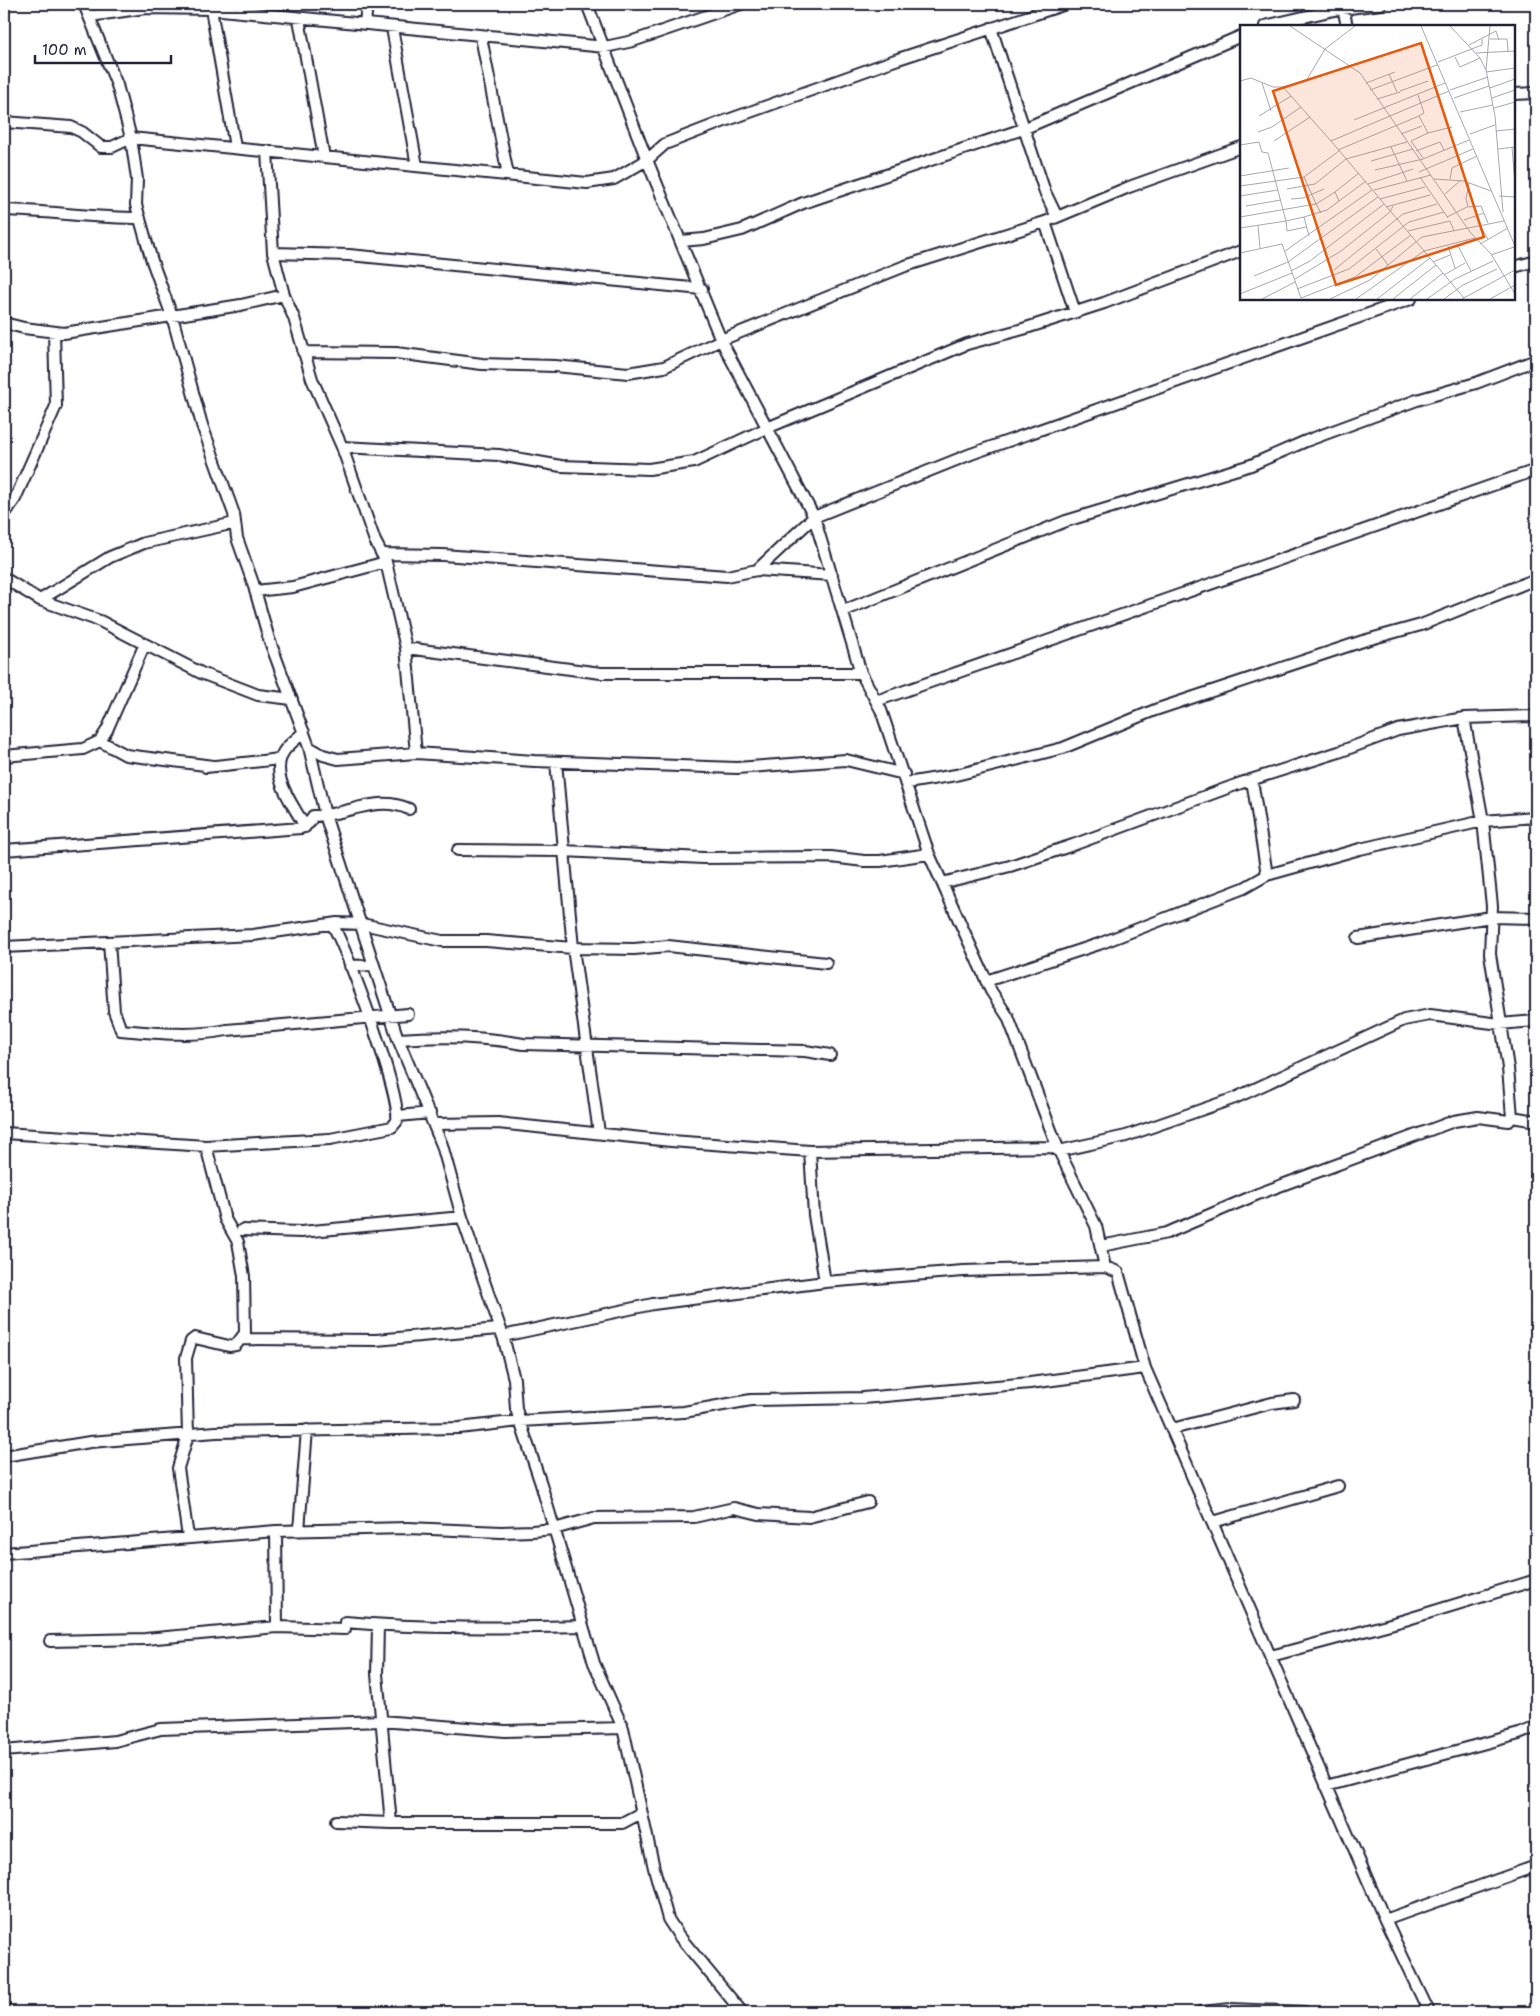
<svg xmlns="http://www.w3.org/2000/svg" width="1540" height="2016" viewBox="0 0 1540 2016" font-family="'Shantell Sans',sans-serif">
<rect width="100%" height="100%" fill="#fff"/>
<filter id="ink" filterUnits="userSpaceOnUse"><feTurbulence type="fractalNoise" baseFrequency=".02" numOctaves="2"/><feDisplacementMap in="SourceGraphic" scale="10" xChannelSelector="R" yChannelSelector="G"/><feConvolveMatrix kernelMatrix="1 2 1 2 8 2 1 2 1" color-interpolation-filters="sRGB"/></filter>
<g filter="url(#ink)">
<g fill="none" stroke-linecap="round" stroke-linejoin="round">
<defs>
<path id="minor" d="M84 4 117 85 131 138 137 179 136 205 152 261 172 316 202 425 234 514 237 538 253 583 269 639 309 747 325 815 398 1039 442 1145 462 1217 503 1336 514 1379 516 1409 541 1484 594 1663 623 1728 654 1868 668 1919 679 1936 742 2012
M587 4 647 160 721 340 814 517 861 673 881 710 929 854 991 991 1008 1017 1059 1151 1096 1226 1105 1267
M1343 8 1347 26
M211 9 235 147
M90 16 145 8 211 9 605 47 633 41 741 4
M299 19 324 157
M365 24 367 4
M1265 26 1334 10 1381 4
M392 28 417 166
M991 28 1045 192 1057 217
M481 37 508 175
M1514 94 1536 93
M4 122 71 127 82 132 101 147H112L131 138 587 183 614 179 647 160 665 144 722 122 898 59 1066 4
M267 151 273 253 349 255 702 289
M4 210C49 211 94 218 140 218
M1045 222 1075 312
M681 241 704 239 742 230 803 203 1023 129 1241 36
M273 253 284 295 294 318 312 379 342 447 375 541 386 562 406 648 416 753
M1514 267 1536 261
M4 323 24 328 64 333 241 305 284 295
M303 352 396 353 482 364 555 366 628 373 664 367 721 340 905 266 1045 222 1129 187 1241 147
M342 447 499 455 561 466 649 469 694 462 767 428 967 344 1023 329 1104 303 1241 251
M4 515 15 499 56 406 54 332
M383 554 443 555 727 576 757 570 832 575
M757 570 814 517 971 454 1411 299
M4 578 40 600 100 621 201 673 258 695 292 699
M255 591 293 587 386 562
M40 600 110 557 144 543 235 523
M843 611 1066 521 1251 465 1306 441 1417 400 1476 383 1536 360
M406 648 601 673H861
M876 701 1536 470
M1464 718 1483 821 1536 817
M304 732C298 738 289 744 284 751 268 776 294 805 305 827
M100 741 126 755 213 766
M309 747 323 755 338 759 416 753 534 761 737 768 846 760 904 774
M4 756 83 749 100 741 107 730 144 646
M556 762 573 948 599 1133
M206 767 280 759
M907 783 956 775 1063 748 1155 710 1363 641 1421 625 1536 579
M4 850 301 828 309 823 313 816C347 816 375 794 409 809
M458 850 564 851 703 858 831 857 864 861H880L929 854
M942 883 1010 866 1073 845 1241 783 1339 752 1398 730 1464 718 1536 716
M1358 938 1491 917 1536 918
M109 942 114 1011 121 1030C158 1033 191 1037 227 1030L408 1014
M4 947 253 935 337 923 362 924 442 941H486L573 948 634 949 668 946 826 963
M350 966 374 965
M986 981 1099 944 1244 888 1267 875
M398 1039C440 1036 481 1036 523 1044L805 1051 830 1055
M398 1116 430 1113
M1512 1117 1536 1121
M435 1124 498 1123 671 1141 810 1151 1052 1147 1059 1151 1126 1136 1235 1098 1404 1020 1430 1015 1500 1024 1536 1021
M4 1133 206 1146
M810 1151 814 1215 825 1282
M242 1230 301 1232 462 1217
M1101 1246 1167 1233 1258 1194 1454 1121 1478 1117 1509 1121 1512 1117 1508 1068 1490 954 1492 906 1483 821 1360 849 1267 875 1252 780
M1145 1368 1385 1920 1429 2012
M1172 1429 1272 1403 1294 1400
M4 1456 90 1442 216 1432 459 1428 520 1421 684 1412 751 1400 863 1398 1030 1383 1145 1368 1118 1272 1105 1267 963 1271 825 1282 653 1304 503 1336 498 1329 376 1340 242 1339
M1213 1522 1338 1486
M299 1530 307 1430
M276 1531 277 1627
M188 1537 178 1468 188 1435 186 1358 191 1341 195 1338 229 1346 236 1345 245 1333 244 1276 238 1242 225 1219 206 1146 330 1139 392 1127 397 1121C401 1095 348 951 332 924
M4 1553 276 1531 408 1528 501 1532 532 1531 554 1529 594 1518 694 1517 734 1508 759 1514 809 1517 868 1502
M345 1622C424 1629 504 1628 582 1626
M378 1625 377 1674 391 1823
M50 1641 145 1639 277 1627 345 1629
M1271 1656 1405 1620 1536 1580
M4 1751 115 1741 161 1729 381 1721 505 1731 623 1728
M1326 1786 1519 1734 1536 1727
M336 1821 391 1823H622L641 1813
M1385 1920 1536 1866
M1201 2012 1231 2009 1305 2012"/>
</defs>
<use href="#minor" stroke="#22223b" stroke-width="14"/>
<use href="#minor" stroke="#fff" stroke-width="10"/>
</g>
</g>
<g transform="translate(1240 25)">
<rect width="275" height="275" fill="#fff"/>
<path fill="none" stroke="#a7a7b1" stroke-width="1" d="M50 1 120 48 230 207 251 229 275 269M181 1 275 221M210 1 240 33 246 45 255 91 263 187M250 14H267L268 26M229 20 256 6 259 15M236 28 275 26M215 32 220 42 240 33M198 37 242 20V14M246 45 250 1M246 47 275 43M149 49 157 67M0 56 11 53 33 62H43L66 56 85 24 115 1M22 58 31 86M126 58 155 47M43 62 91 116M250 63 275 54M130 65 197 40M210 65 248 52M160 66 188 56M209 66 91 116 224 273M178 70 184 88 179 91 188 108 171 116 183 133M214 73 249 61M252 73 275 65M137 74 160 67M254 83 275 77M220 87 253 80M19 91 51 71M114 95 205 58M256 106 275 104M18 107 32 102 61 82M188 108 212 102M161 109 182 101M230 109 255 100M34 116 70 92M0 120 19 117 22 127 28 128 46 196 64 192M151 122 167 156M272 122 275 158M258 124 275 122M98 125 179 91M99 126 64 152 76 179 95 167 99 176M176 126 200 117 204 125M131 136 173 124M135 145 183 134 229 115M179 147 233 124M0 151 49 143M180 152 208 193M194 154 224 156 251 166M210 154 212 143 237 131M128 159 173 144M0 161 64 152M47 164 75 159 106 134 167 117M134 165 191 150M95 167 119 148M205 169 221 155M0 171 38 165M259 171 275 172M51 174 63 173 84 164M140 174 185 162M6 181 41 175M228 181 226 174 229 158M146 182 190 170M0 192 76 179 81 188M207 192 227 182 241 181 248 198M224 195 244 188M240 200 248 214M18 201 20 223M0 203 46 196 47 206 66 202M168 206 210 196 214 206M69 211 64 192 87 185 126 156M217 219 231 246M240 219 268 203M208 221 215 243M136 224 148 240M45 226 132 165M0 228 42 219 61 273M251 230 274 222M193 237 210 230M94 245 163 189 197 179M51 246 70 236 144 179M204 250 225 238M14 251 48 237 138 172M55 254 101 226 150 187 153 181M57 264 109 244 169 197 204 187M0 269 52 248M61 273 115 252 171 210M22 274 55 257M90 274 130 255 182 212 264 196M116 274 184 226 235 213M137 274 190 233M153 274 196 240M170 274 203 248M187 274 215 254 253 236M204 274 223 260 257 244M222 274 275 245M250 274 275 260"/>
<path fill="#e8590c" fill-opacity="0.15" stroke="#e8590c" stroke-width="2.5" d="M181 18 244 212 96 260 33 66Z"/>
<rect width="275" height="275" fill="none" stroke="#22223b" stroke-width="2.5"/>
</g>
<rect width="1540" height="2016" fill="none" stroke="#fff" stroke-width="20"/>
<rect x="10" y="10" width="1520" height="1996" fill="none" stroke="#22223b" stroke-width="2" filter="url(#ink)"/>
<path d="M35 55v8h136v-8" fill="none" stroke="#22223b" stroke-width="2.5"/>
<text x="42" y="55" font-size="15" fill="#22223b" stroke="#ffffff" stroke-width="4" paint-order="stroke">100 m</text>
</svg>
